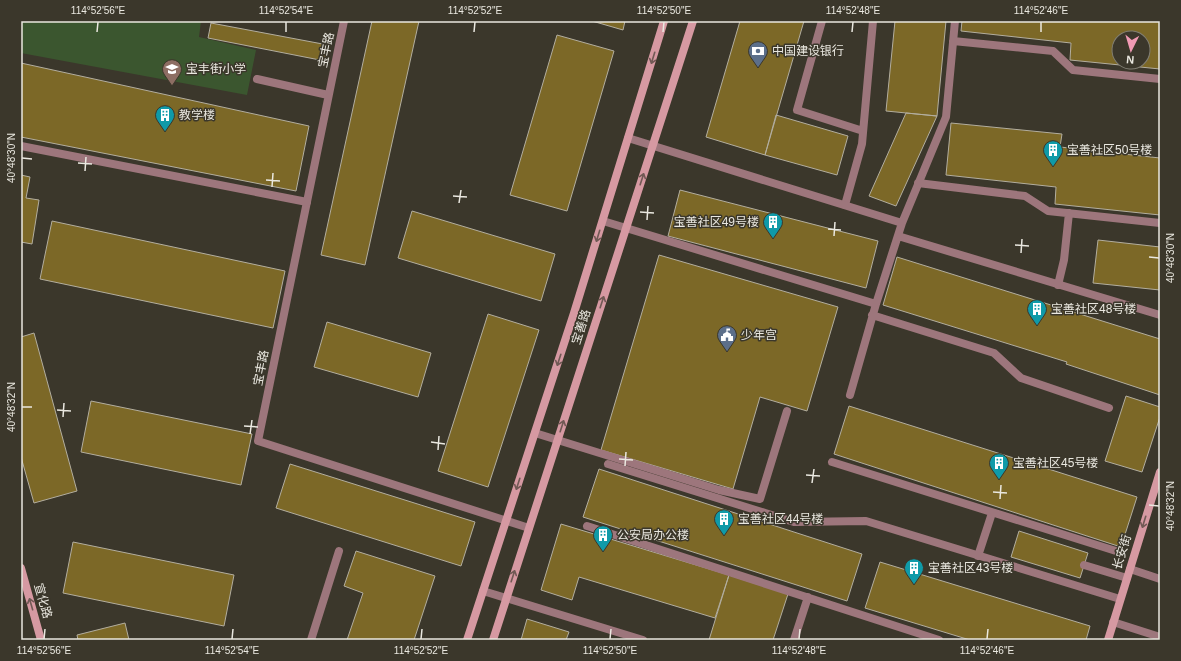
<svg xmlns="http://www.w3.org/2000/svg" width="1181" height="661" viewBox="0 0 1181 661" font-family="Arial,'Noto Sans SC',sans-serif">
<rect width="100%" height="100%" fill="#3b372b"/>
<path fill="#3b562f" d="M21 21H201L199 37 256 50 247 95 21 53Z"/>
<path fill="#7c6827" stroke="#b3ae9f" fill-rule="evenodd" d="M372 21H419L365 265 321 255Z
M592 21H625L623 30Z
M740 21H804L765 155 706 137Z
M895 21H946L937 116 886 111Z
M962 21H1160V69L1070 60 1071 43 961 31ZM1119 38H1143V62H1119Z
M211 23 328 45 325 61 208 38Z
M557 35 614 51 567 211 510 195Z
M21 63 309 126 296 191 21 137Z
M906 113 937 116 896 206 869 196Z
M776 115 848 136 837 175 765 155Z
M951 123 1062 134 1060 147 1160 158V215L1055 204 1056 187 946 175Z
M21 175 30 177 26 198 39 200 32 244 21 242Z
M680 190 878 241 866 288 668 236Z
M412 211 555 254 541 301 398 258Z
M52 221 285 271 273 328 40 279Z
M1098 240 1160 247V290L1093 283Z
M659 255 838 307 807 411 760 397 733 489 601 450Z
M897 257 1160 339V395L1066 364 1067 362 883 305Z
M488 314 539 330 488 487 438 471Z
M327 322 431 353 418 397 314 367Z
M34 333 77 491 34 503 21 457V337Z
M1126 396 1160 407V417L1142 472 1105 461Z
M91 401 252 434 241 485 81 452Z
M849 406 1137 497 1121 547 834 454Z
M290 464 475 522 461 566 276 508Z
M599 469 862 554 847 601 583 517Z
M561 524 729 575 715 618 579 577 572 600 541 590Z
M1019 531 1088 553 1080 578 1011 557Z
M73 542 234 575 224 626 63 593Z
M356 551 435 576 414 640H347L363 593 344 586Z
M880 562 1090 626 1086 640H970L865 608Z
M729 575 788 594 773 640H709Z
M527 619 569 632 566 640H521Z
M125 623 129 640H78L77 635Z"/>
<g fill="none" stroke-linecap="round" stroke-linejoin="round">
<path stroke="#9d767c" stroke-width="8" d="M344 21 258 441 529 528
M822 21 797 110 863 131
M257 79 328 95
M845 205 862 144 873 21
M535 433 719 490 760 499 787 411
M1084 565 1127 578
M483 591 643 640
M311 640 339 551"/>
<path stroke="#9d767c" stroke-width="8" d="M953 41 1053 51 1073 70 1160 79
M628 138 902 223
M21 146 307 202
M918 183 1025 196 1048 211 1160 223
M603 221 876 304
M898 236 1160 315
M1058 285 1064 260 1069 213
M872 315 994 353 1021 378 1109 408
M850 395 876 304 902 223 946 117 955 21
M832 462 1116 551
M608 464 794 522 866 521 1120 599
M587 526 939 640
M978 556 992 513
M1130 569 1160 579
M1113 622 1160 637
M794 640 808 597"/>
<path stroke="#d699a2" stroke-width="8" d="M21 568 41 640
M467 640 574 313 664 21
M493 640 693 21
M1108 640 1160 472"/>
</g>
<defs><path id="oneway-shaft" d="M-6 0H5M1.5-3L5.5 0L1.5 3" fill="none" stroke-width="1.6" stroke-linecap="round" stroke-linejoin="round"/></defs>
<g stroke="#715955">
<use href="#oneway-shaft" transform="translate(653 58) rotate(107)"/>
<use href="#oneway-shaft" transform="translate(642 179) rotate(-72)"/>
<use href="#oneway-shaft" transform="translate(598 236) rotate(107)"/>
<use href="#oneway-shaft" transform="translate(602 302) rotate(-72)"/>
<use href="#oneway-shaft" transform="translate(559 360) rotate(108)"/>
<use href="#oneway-shaft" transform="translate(562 426) rotate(-72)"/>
<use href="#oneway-shaft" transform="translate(518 484) rotate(108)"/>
<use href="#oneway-shaft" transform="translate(1144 522) rotate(107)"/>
<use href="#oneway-shaft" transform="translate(513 576) rotate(-72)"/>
<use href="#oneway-shaft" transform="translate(31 604) rotate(-106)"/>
</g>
<path fill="none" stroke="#eae8e0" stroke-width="1.5" d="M97 32 98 22M286 32V22M474 32 475 22M663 32 664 22M852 32 853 22M1041 32V22M22 158 32 159M78 163 92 164M85 171 86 157M266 180 280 181M272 187 273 173M453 196 467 197M459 203 461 190M640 212 654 213M647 220 648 206M828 229 841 230M834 236 835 222M1015 245 1029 246M1021 253 1022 239M1149 257 1159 258M22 407H32M57 410 71 411M63 417 64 403M244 426 258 427M250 434 252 420M431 442 445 444M438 450 439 436M619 459 633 460M625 466 626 452M806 475 820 476M812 483 814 469M993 492 1007 493M1000 499 1001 485M1149 505 1159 506M44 639 45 629M232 639 233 629M421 639 422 629M610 639 611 629M799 639 800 629M987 639 988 629"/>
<defs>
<symbol id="bank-pin" viewBox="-11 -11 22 30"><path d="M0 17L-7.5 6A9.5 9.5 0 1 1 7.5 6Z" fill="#5c6f8a" stroke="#3b372b"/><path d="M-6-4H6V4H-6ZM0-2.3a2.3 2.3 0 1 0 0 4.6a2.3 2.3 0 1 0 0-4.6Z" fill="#fff"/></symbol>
<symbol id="school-pin" viewBox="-11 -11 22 30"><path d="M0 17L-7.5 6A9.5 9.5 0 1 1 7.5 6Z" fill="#8d6e63" stroke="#3b372b"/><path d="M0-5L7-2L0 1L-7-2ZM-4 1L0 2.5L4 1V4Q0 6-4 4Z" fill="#fff"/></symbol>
<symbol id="building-pin" viewBox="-11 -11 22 30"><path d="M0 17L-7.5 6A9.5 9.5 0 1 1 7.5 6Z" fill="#0f9aa8" stroke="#3b372b"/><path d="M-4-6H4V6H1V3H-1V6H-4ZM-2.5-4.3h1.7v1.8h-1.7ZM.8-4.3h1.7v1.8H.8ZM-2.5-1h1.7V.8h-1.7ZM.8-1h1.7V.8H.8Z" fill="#fff"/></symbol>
<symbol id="civic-pin" viewBox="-11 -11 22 30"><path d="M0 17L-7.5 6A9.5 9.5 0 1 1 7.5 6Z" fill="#5c6f8a" stroke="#3b372b"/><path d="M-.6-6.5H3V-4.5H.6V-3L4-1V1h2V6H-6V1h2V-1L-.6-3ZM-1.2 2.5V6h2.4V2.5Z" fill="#fff"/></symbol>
</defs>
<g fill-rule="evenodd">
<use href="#bank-pin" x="747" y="40" width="22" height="30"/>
<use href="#school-pin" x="161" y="58" width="22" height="30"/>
<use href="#building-pin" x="154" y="104" width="22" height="30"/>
<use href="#building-pin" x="1042" y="139" width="22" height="30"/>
<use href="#building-pin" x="762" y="211" width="22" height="30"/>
<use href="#building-pin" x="1026" y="298" width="22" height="30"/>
<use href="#civic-pin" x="716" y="324" width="22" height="30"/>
<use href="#building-pin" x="988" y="452" width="22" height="30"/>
<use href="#building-pin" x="713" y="508" width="22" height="30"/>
<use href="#building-pin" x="592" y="524" width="22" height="30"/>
<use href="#building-pin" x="903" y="557" width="22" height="30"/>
</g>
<g text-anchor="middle" stroke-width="3" stroke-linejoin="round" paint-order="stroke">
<g font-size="12" fill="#eae8e0" stroke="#3b372b">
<text transform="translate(326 50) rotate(-78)" y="4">宝丰路</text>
<text transform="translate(581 327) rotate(-72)" y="4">宝善路</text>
<text transform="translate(261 368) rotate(-79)" y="4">宝丰路</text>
<text transform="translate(1122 552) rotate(-73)" y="4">长安街</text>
<text transform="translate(43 601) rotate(74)" y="4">宣化路</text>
</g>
<g font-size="12" fill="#eae8e0" stroke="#3b372b" text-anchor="start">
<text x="772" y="55">中国建设银行</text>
<text x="186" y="73">宝丰街小学</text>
<text x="179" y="119">教学楼</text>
<text x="1067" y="154">宝善社区50号楼</text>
<text x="759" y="226" text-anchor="end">宝善社区49号楼</text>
<text x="1051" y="313">宝善社区48号楼</text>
<text x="741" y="339">少年宫</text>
<text x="1013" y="467">宝善社区45号楼</text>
<text x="738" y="523">宝善社区44号楼</text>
<text x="617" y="539">公安局办公楼</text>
<text x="928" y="572">宝善社区43号楼</text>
</g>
</g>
<rect width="1181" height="661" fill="none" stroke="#3b372b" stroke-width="44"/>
<g transform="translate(1131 50) rotate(185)"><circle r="19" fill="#3b372b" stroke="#817e73"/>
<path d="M0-3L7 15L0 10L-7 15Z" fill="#f19ab4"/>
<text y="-6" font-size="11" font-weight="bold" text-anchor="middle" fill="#eae8e0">N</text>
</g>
<rect x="22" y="22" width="1137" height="617" fill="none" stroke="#eae8e0" stroke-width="1.5"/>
<g font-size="10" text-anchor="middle" fill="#eae8e0">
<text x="98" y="14">114°52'56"E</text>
<text x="286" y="14">114°52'54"E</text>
<text x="475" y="14">114°52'52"E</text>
<text x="664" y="14">114°52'50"E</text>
<text x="853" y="14">114°52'48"E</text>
<text x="1041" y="14">114°52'46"E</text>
<text transform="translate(11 158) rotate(-90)" y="4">40°48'30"N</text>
<text transform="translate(1170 258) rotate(-90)" y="4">40°48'30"N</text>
<text transform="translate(11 407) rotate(-90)" y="4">40°48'32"N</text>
<text transform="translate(1170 506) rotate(-90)" y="4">40°48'32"N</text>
<text x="44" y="654">114°52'56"E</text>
<text x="232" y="654">114°52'54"E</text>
<text x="421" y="654">114°52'52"E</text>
<text x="610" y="654">114°52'50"E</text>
<text x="799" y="654">114°52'48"E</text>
<text x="987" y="654">114°52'46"E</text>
</g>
</svg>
